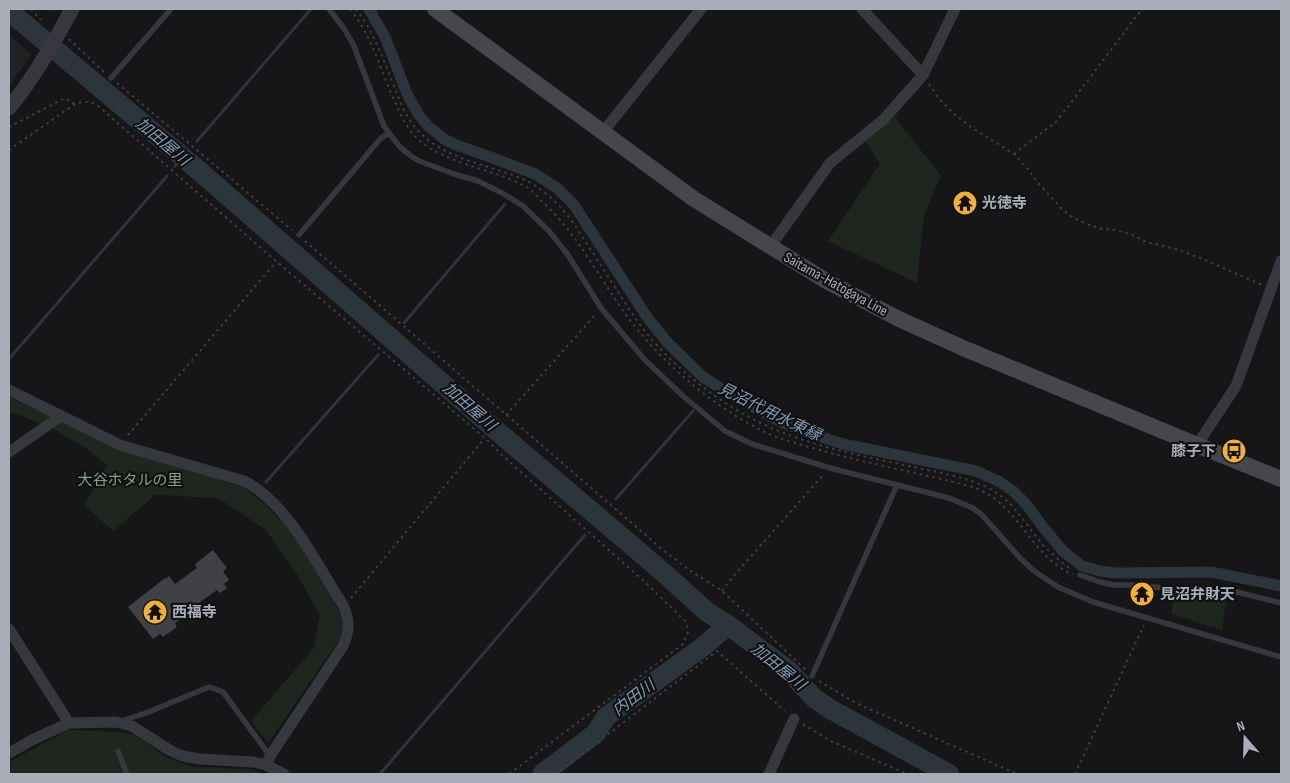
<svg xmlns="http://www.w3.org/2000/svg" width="1290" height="783" viewBox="0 0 1290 783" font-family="'Sofia Sans Condensed','Noto Sans JP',sans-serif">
<rect width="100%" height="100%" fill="#161618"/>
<path fill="#222225" d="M9 34 31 55 9 86Z"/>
<path fill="#1e261f" d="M895 117 941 176 924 215 917 283 828 241 880 164 865 140Z
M9 397 117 448 244 487 265 505 290 529 321 575 343 621 342 636 268 743 251 721 314 648 320 616 297 574 265 529 218 498 155 495 113 531 84 505 107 465 87 449 50 427 13 413H9Z
M1212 593 1227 595 1222 630 1171 614 1175 595Z
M68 730 102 731 134 734 166 757 193 767 250 769 266 774H9V762Z"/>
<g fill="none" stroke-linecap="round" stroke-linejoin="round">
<path stroke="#2c353c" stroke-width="3" d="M197 141 311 9
M175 166 188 151
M404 323 505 204
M386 345 397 332
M9 359 167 176
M266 482 378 355
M616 499 693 411
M594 525 605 512
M380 774 585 535"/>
<path stroke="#2c353c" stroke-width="11" d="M369 9 385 37 407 94 418 114 427 125 444 139 456 145 485 155 535 174 557 188 574 205 647 317 667 342 703 377 733 396 781 422 809 433 843 444 976 471 1000 482 1013 491 1026 504 1043 527 1063 551 1082 566 1100 571 1115 573 1211 572 1281 586"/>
<path stroke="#2c353c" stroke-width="20" d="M9 11 197 169 497 431 664 573 707 612 728 625 788 670 814 698 830 709 949 774
M542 774 596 733 606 717 704 646 728 625"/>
</g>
<path fill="#404145" d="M213 550 227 568 223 571 229 580 224 584 227 588 220 593 217 590 200 602 202 604 175 623 177 627 163 637 160 634 153 639 128 607 165 578 166 579 169 576 175 584 197 568 195 564Z"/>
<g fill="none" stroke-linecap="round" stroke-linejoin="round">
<path stroke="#3d3f44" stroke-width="2" stroke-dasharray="2.5 4" stroke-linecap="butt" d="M31 9 41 20
M52 9 57 12
M350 9C372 36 380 70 395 102 400 113 405 125 413 134 433 157 473 166 502 176 510 179 520 183 528 188 535 193 540 200 546 205 580 238 601 281 629 319 663 364 717 410 769 434 786 441 805 446 824 451 872 465 921 473 969 486 1018 499 1030 558 1073 574
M356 9C374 32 383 59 394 86 400 101 405 116 416 128 443 161 491 164 527 181 538 186 553 199 561 208 572 219 580 234 589 247 605 271 620 296 636 319 661 355 699 387 735 409 790 443 851 453 913 467 936 472 961 476 982 485 1014 499 1022 521 1043 545 1052 554 1062 563 1072 570
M69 39 104 72
M117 83 292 230
M929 84 939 99 954 114 971 127 1014 154 1028 169 1038 183 1063 210 1072 217 1087 224 1102 229 1115 230 1130 234 1146 242 1176 249 1205 260 1262 285
M9 127 65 98 75 104
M9 150 75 104C83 101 88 101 97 105L277 262 485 438 503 456 646 583 686 622 688 632 683 644 509 774
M1014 154 1057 121 1142 9
M305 241 663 550 692 572 722 591 806 670
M506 415 596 314
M128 435 276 262
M722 591 730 580 824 474
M351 598 484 439
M819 681 856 703 1017 774
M803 724 831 741 907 774
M556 774 717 651 785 711
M1075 774 1144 625"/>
<path stroke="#37383d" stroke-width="5.5" d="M329 9 345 30 354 46 384 126 389 133 400 147 411 156 419 161 454 174 478 181 504 194 523 206 549 231 568 255 601 308 645 360 683 396 725 431 752 444 830 468 949 498 973 508 982 515 1020 558 1034 571 1058 587 1093 602 1281 657
M111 78 171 9
M299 235 381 138 389 133
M1080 575 1100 582 1114 585H1134L1184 590 1216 588 1237 592 1281 603
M812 676 897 485
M121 721 146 713 209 687 223 692 270 756
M118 751 127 774"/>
<path stroke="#37383d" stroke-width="11" d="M862 9 923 75
M603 132 701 9
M770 247 830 163 884 119 923 75 955 9
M9 390 120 445 244 481C288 503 317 565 343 605 350 621 350 630 343 646L270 756 266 765
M1197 445 1236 386 1281 261
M9 452 61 416
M9 629 69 723
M9 753 32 740 69 723 117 722 132 726 171 751 183 756 200 759 254 762 266 765 284 774
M769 774 794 719"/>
<path stroke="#37383d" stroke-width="15" d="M9 108C34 78 54 43 72 9"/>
<path stroke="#45474d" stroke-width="16" d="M435 9 694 199 828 282 899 319 963 348 1197 445 1281 479"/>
</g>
<defs>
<symbol id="temple-disc" viewBox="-11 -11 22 22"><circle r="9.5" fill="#f2b134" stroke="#111113"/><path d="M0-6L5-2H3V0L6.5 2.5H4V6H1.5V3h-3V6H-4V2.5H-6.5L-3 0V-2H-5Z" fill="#111"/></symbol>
<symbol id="bus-disc" viewBox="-11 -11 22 22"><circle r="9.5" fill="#f2b134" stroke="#111113"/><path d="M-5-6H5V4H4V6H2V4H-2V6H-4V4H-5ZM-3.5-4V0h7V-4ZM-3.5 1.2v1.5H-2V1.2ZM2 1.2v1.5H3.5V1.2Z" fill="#111"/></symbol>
</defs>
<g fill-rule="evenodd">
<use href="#temple-disc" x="951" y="189" width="28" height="28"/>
<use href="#bus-disc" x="1220" y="437" width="28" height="28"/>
<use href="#temple-disc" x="1128" y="580" width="28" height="28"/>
<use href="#temple-disc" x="141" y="598" width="28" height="28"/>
</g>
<g text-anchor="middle" stroke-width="4.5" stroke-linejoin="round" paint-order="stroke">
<g font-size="15" font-weight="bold" fill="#a8adb8" stroke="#111113" text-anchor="start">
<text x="982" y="208">光徳寺</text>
<text x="1216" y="456" text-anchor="end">膝子下</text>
<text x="1160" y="599">見沼弁財天</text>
<text x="172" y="617">西福寺</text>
</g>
<g font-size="15" fill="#a8adb8" stroke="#111113">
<text transform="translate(836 284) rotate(29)" y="5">Saitama-Hatogaya Line</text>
</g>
<g font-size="15" fill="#7fa381" stroke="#111113">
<text x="130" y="485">大谷ホタルの里</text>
</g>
<g font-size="16" font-style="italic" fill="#7f9bb3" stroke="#111113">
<text transform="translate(163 141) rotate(40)" y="6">加田屋川</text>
<text transform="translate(470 406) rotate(41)" y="6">加田屋川</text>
<text transform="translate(770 411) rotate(26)" y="6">見沼代用水東縁</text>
<text transform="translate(779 666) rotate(39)" y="6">加田屋川</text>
<text transform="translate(633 697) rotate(-37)" y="6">内田川</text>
</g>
</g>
<rect width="1290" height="783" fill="none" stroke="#a8adb8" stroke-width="20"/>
<g transform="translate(1245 738) rotate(340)" stroke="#111113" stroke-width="4" paint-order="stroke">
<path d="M0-4L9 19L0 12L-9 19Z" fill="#a8adb8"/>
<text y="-8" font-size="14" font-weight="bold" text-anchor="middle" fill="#a8adb8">N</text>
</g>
</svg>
